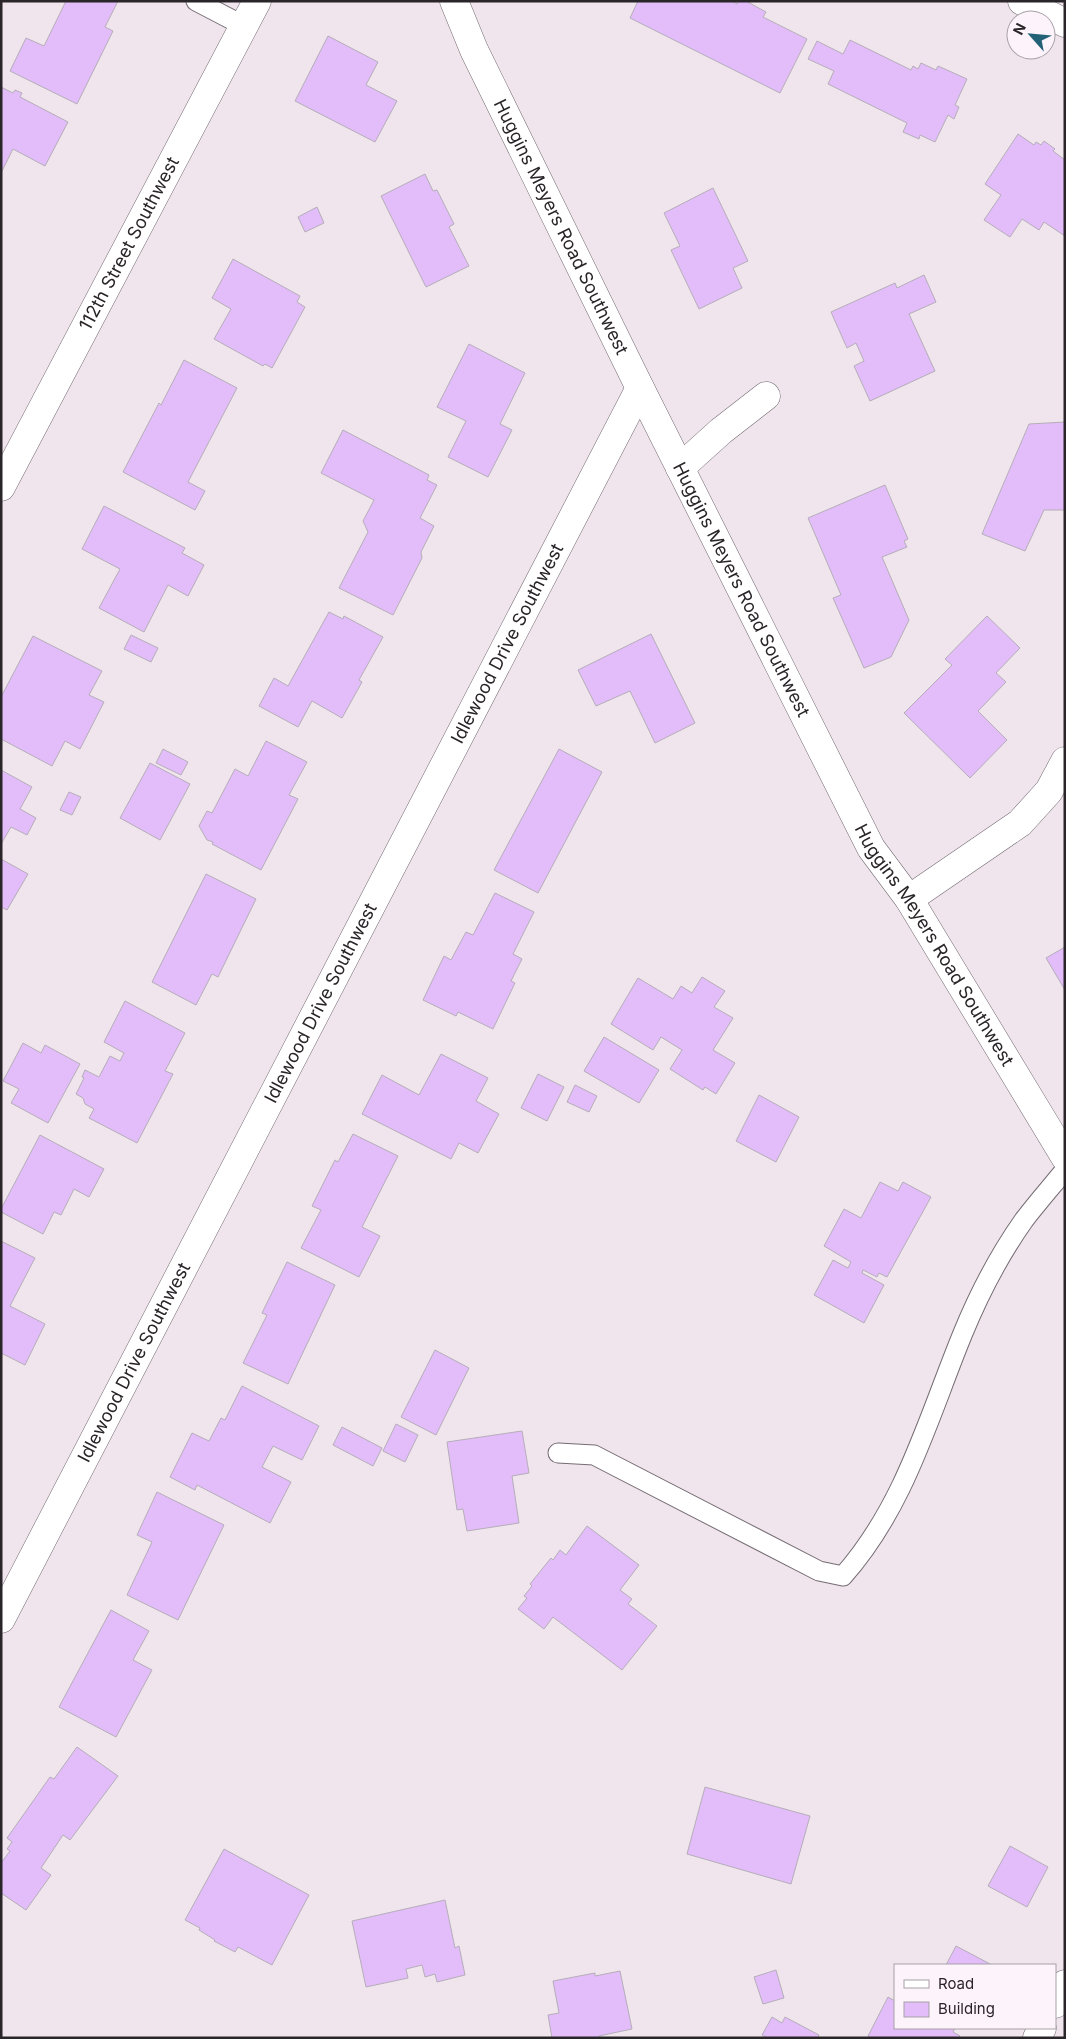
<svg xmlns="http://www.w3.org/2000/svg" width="1066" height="2039" viewBox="0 0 1066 2039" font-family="Inter,sans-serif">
<rect width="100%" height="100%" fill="#f0e5ed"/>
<path fill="#e3bcfa" stroke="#b4aeb8" d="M66 1H118L105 27 113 31 77 104 10 71 26 38 44 46Z
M638 1H732L737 4 738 1H746L766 12 763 17 807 39 780 93 630 18Z
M328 36 378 62 366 85 397 101 375 142 295 101Z
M850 40 911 70 913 66 918 69 921 63 936 70 938 66 967 79 955 105 959 107 954 119 948 115 935 142 920 135 919 139 903 132 907 123 828 84 834 71 808 59 817 41 843 54Z
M1 87 13 93 15 90 22 93 20 97 68 122 45 166 13 149 1 173Z
M1018 134 1034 145 1036 142 1041 145 1044 141 1055 149 1053 151 1065 160V236L1044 222 1039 230 1022 219 1010 237 984 220 1001 195 985 184Z
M425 174 433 191 437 190 454 224 449 227 469 266 426 287 381 196Z
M713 188 748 261 733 268 742 288 699 309 671 250 680 246 664 213Z
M317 207 324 223 305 232 298 217Z
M233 259 300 296 297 302 305 307 272 368 265 364 263 366 214 339 231 309 212 298Z
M924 275 936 302 909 314 935 371 870 401 854 366 864 361 856 343 847 348 831 312 895 283 897 288Z
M469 344 525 373 500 424 512 430 488 477 448 457 466 421 437 407Z
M184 360 237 388 188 482 205 491 195 510 123 472 159 403 161 405Z
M1065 422V510H1044L1025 551 982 534 1029 424Z
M343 430 429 475 427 480 437 485 420 518 434 526 421 552 422 558 393 615 339 588 368 532 363 521 374 500 321 473Z
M885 485 908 539 904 541 907 547 882 557 909 620 891 657 864 668 833 598 841 595 808 518Z
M104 506 185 548 182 553 204 565 188 596 168 585 144 632 99 608 120 569 82 549Z
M329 612 343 619 344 616 383 637 359 680 362 682 342 718 312 701 298 727 259 706 274 678 288 686Z
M987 616 1020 648 996 673 1006 682 978 711 1007 740 970 778 904 713 952 665 945 659Z
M651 634 695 723 655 743 630 691 596 706 578 670Z
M131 635 158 648 151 662 124 649Z
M33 636 102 671 89 695 104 702 80 749 65 741 52 766 1 739V697Z
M266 741 307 762 289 795 298 799 261 870 212 844 213 842 207 840 199 826 207 811 212 813 235 769 248 776Z
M163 749 188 762 181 775 156 763Z
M559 749 602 772 538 893 494 870Z
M150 763 190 784 160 840 120 818Z
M1 770 32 787 20 809 36 818 27 835 11 827 1 844Z
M69 792 81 797 72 815 60 810Z
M1 859 28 874 7 910 1 907Z
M206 874 256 899 218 977 212 974 196 1005 152 982Z
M495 893 534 912 513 954 522 959 511 981 515 983 493 1029 458 1012 456 1016 423 1000 444 956 451 960 466 932 473 935Z
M1065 947V990L1046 958Z
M702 977 725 991 714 1007 733 1018 713 1050 735 1063 716 1094 705 1087 703 1090 670 1069 682 1050 661 1037 653 1050 611 1024 638 978 673 999 681 986 692 993Z
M125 1001 185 1033 165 1071 173 1074 137 1143 89 1118 94 1109 85 1104 83 1098 76 1094 84 1078 82 1077 85 1070 99 1077 110 1056 120 1061 124 1053 104 1042Z
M604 1037 659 1070 639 1103 584 1071Z
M23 1043 41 1053 45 1045 80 1064 48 1123 11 1103 19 1089 3 1081Z
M441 1054 488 1078 476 1101 499 1114 478 1153 459 1143 451 1159 362 1114 382 1075 419 1095Z
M538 1074 564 1087 547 1121 521 1108Z
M575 1085 597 1096 589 1112 567 1102Z
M759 1095 799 1117 776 1162 736 1141Z
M353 1134 398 1156 362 1227 380 1236 359 1277 301 1248 321 1210 312 1206 335 1160 338 1162Z
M40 1135 104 1169 89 1197 74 1189 61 1215 54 1212 43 1234 1 1212V1209Z
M880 1182 898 1191 903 1182 931 1197 887 1277 879 1273 877 1277 863 1270 862 1273 884 1285 864 1323 814 1295 833 1260 848 1268 851 1262 824 1246 844 1209 861 1218Z
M1 1241 35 1258 10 1306 45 1324 25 1365 1 1353Z
M287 1262 335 1285 288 1384 243 1363 267 1315 262 1313Z
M435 1350 469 1368 436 1435 401 1417Z
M242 1386 319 1426 302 1460 273 1446 262 1467 291 1482 270 1523 197 1485 195 1490 170 1477 192 1433 209 1441 221 1418 225 1420Z
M396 1424 418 1435 405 1462 383 1451Z
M342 1427 382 1448 373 1466 333 1445Z
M522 1431 529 1473 512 1476 519 1523 467 1531 463 1509 457 1510 447 1442Z
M157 1492 224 1525 178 1620 127 1595 152 1542 137 1535Z
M587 1526 639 1565 620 1590 632 1599 628 1604 657 1626 622 1670 553 1617 544 1629 518 1609 527 1598 524 1596 532 1586 530 1584 551 1558 553 1560 560 1550 566 1555Z
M111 1610 149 1631 133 1660 152 1670 116 1737 59 1707Z
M77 1747 118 1776 70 1840 63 1835 41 1868 51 1875 26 1910 1 1893V1863L10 1851 7 1849 12 1842 7 1838 50 1777 54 1779Z
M705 1787 810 1816 791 1884 687 1854Z
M1010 1846 1048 1867 1027 1907 988 1886Z
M224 1849 309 1895 272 1965 238 1947 235 1952 214 1941 215 1940 199 1930 200 1928 185 1920Z
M445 1900 455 1948 459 1946 465 1975 437 1982 435 1974 425 1977 422 1965 406 1969 408 1978 366 1987 352 1921Z
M956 1946 992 1965H946Z
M776 1970 784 1998 763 2004 754 1977Z
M620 1971 632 2029 599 2036 600 2038H552L548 2015 559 2013 553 1981 595 1973V1976Z
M888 1997 895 2001V2028H955L953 2032 960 2036 958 2038H871L868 2036Z
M772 2017 782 2023 785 2017 819 2035 818 2038H768L762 2035Z"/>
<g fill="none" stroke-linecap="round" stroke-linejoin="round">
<defs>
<path id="lane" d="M196 1 244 26
M558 1453 594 1455 819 1571 843 1576C905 1506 928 1418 963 1333 979 1294 1000 1254 1024 1220 1037 1203 1051 1187 1065 1170"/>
<g id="street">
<path d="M1022 1 1065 23"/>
<path d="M680 468 721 431 766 396"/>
<path id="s1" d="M1 487 257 1"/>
<path d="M909 899 1020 823 1049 791 1065 761"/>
<path id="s2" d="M1 1619 640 388"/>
<path d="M1055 2004 1065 1984"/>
<path d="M1037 2038 1042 2028"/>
</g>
<g id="secondary">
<path id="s3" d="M454 1 474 50 640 388 871 848 909 899 1065 1157"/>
</g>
</defs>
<use href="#lane" stroke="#756c73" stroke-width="21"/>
<use href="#street" stroke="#756c73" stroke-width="29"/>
<use href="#secondary" stroke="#756c73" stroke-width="29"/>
<use href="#lane" stroke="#fff" stroke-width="19"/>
<use href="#street" stroke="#fff" stroke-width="28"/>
<use href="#secondary" stroke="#fff" stroke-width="28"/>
</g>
<g text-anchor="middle" stroke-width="5" stroke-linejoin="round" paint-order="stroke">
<g font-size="18" fill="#292528" stroke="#fdf3fb">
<text dy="6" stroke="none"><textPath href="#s3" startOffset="250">Huggins Meyers Road Southwest</textPath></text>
<text dy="6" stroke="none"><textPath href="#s1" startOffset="275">112th Street Southwest</textPath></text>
<text dy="6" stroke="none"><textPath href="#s3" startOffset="655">Huggins Meyers Road Southwest</textPath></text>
<text dy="6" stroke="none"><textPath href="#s2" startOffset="1099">Idlewood Drive Southwest</textPath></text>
<text dy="6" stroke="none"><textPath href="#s3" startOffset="1060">Huggins Meyers Road Southwest</textPath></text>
<text dy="6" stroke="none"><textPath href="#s2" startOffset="694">Idlewood Drive Southwest</textPath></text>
<text dy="6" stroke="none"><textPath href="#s2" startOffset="289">Idlewood Drive Southwest</textPath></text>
</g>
</g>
<rect width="1066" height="2039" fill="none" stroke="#292528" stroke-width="5"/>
<rect x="894" y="1964" width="162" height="65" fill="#fdf3fb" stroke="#a8a1a7"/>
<rect x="904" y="1980" width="25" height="8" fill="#ffffff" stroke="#a8a1a7"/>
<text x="938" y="1989" font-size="15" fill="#292528">Road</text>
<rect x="904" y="2002" width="25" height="15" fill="#e3bcfa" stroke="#a8a1a7"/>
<text x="938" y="2014" font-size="15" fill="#292528">Building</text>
<g transform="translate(1031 35) rotate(297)"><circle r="24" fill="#fdf3fb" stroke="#a8a1a7"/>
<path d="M0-4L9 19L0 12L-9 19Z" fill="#236177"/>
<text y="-8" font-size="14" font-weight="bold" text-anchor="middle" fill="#292528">N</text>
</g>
</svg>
